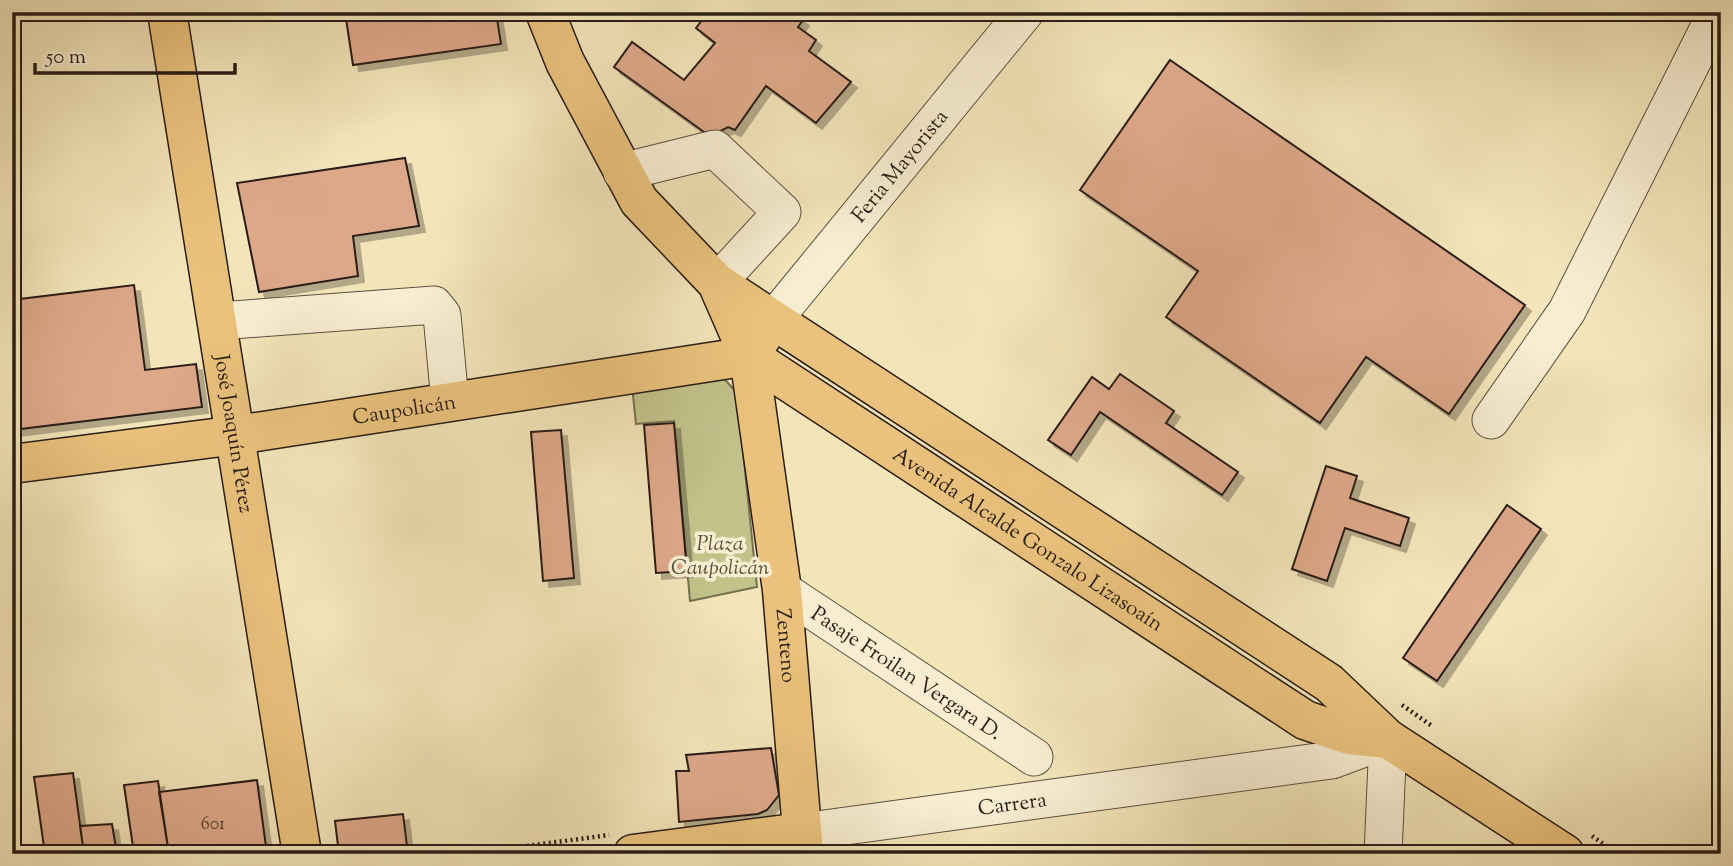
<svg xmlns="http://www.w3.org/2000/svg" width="1733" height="866" viewBox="0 0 1733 866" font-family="'Sorts Mill Goudy',serif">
<defs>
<filter id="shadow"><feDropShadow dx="6" dy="6" stdDeviation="0" flood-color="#0004"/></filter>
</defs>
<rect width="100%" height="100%" fill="#f3e5ba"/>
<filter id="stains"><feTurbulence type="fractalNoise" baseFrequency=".00286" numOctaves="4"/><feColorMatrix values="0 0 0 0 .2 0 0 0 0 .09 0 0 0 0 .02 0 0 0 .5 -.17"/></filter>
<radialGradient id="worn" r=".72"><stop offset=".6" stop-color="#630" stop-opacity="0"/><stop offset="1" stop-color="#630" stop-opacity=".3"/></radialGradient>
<path fill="#c2c28b" stroke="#767050" stroke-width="2" d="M718 372 737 393 757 587 690 601 674 421 636 424 632 386Z"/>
<path fill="#dda88a" stroke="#291d16" stroke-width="2" filter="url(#shadow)" d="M345 12H496L501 44 353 65Z
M708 12H792L803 20 798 27 816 40 809 51 851 82 816 123 766 86 735 130 728 127 707 138 702 136 704 132 614 67 632 42 684 80 715 43 696 28Z
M1170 60 1525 305 1449 414 1366 357 1320 423 1166 317 1198 271 1080 190Z
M405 158 419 226 353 236 358 276 259 292 237 183Z
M134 285 145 370 196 364 202 407 12 430V300Z
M1120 374 1174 411 1166 423 1238 472 1222 495 1100 412 1071 455 1048 440 1092 377 1109 389Z
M674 423 687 571 656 573 644 425Z
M561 430 574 578 543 581 531 432Z
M1326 466 1357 476 1350 498 1409 518 1400 546 1345 528 1327 581 1292 569Z
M1507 505 1541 529 1437 681 1403 658Z
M771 748 779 795 767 810 758 814 679 822 676 771H689L686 755Z
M73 773 84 854H45L34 777Z
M257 780 267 854H169L159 792Z
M158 781 169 854H134L124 785Z
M403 814 408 854H339L335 821Z
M112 824 117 854H84L80 826Z"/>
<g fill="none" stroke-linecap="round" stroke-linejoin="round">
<defs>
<g id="minor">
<path d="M622 172 715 149 782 212 717 283"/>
<path id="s1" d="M774 319 1025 12"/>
<path d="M218 321 434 305 442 315 450 402"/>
<path d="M1491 420 1567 311 1717 12"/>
<path id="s2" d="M782 590 1034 757"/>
<path id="s3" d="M802 832 1332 760 1388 739 1383 854"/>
</g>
<g id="major">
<path id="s4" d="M167 12 302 854"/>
<path id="s5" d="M545 12 565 62 639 201 717 283 749 356 1305 720 1349 735 1388 739"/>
<path d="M717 283 1329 683 1388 739 1565 854"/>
<path id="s6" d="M749 356 782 590 804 854"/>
<path id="s7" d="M12 464 237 435 749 356 762 337"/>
<path d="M633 854 802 832"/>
</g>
</defs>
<use href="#minor" stroke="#5c4f3f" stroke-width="39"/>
<use href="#major" stroke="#291d16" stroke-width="41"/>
<path stroke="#291d16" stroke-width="4.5" stroke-dasharray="2 3.5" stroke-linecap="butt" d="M1402 705 1432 726
M1592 836 1618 854
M467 854 609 835"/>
<use href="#minor" stroke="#f7eed2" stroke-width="37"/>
<use href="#major" stroke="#eac27d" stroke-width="38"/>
</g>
<g text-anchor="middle" stroke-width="7" stroke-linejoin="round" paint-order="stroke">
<g font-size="18" fill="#564033">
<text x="213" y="829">601</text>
</g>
<g font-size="21" fill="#291d16" stroke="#f7eed2">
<text dy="7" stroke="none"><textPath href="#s1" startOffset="198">Feria Mayorista</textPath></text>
<text dy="7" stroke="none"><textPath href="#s7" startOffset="396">Caupolicán</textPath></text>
<text dy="7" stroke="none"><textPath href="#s4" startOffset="427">José Joaquín Pérez</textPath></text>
<text dy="7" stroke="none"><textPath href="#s5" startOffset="738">Avenida Alcalde Gonzalo Lizasoaín</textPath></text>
<text dy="7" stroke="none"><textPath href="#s6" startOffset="292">Zenteno</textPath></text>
<text dy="7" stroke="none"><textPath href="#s2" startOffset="150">Pasaje Froilan Vergara D.</textPath></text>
<text dy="7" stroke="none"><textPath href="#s3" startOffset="212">Carrera</textPath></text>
</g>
<g font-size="21" font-style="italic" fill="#574f39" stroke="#f7eed2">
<text x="720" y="550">Plaza<tspan x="720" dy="24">Caupolicán</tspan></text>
</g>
</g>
<rect width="1733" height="866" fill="none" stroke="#f3e5ba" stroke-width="42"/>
<rect x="14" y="14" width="1705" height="838" fill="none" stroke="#291d16" stroke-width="3.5"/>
<rect x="21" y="21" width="1691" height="824" fill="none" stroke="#291d16" stroke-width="2"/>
<path d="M35 63v10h200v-10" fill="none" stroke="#291d16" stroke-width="3.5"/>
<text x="46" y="63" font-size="21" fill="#291d16" stroke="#f7eed2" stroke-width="5" paint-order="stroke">50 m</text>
<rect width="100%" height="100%" filter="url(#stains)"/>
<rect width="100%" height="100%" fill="url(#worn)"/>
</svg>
